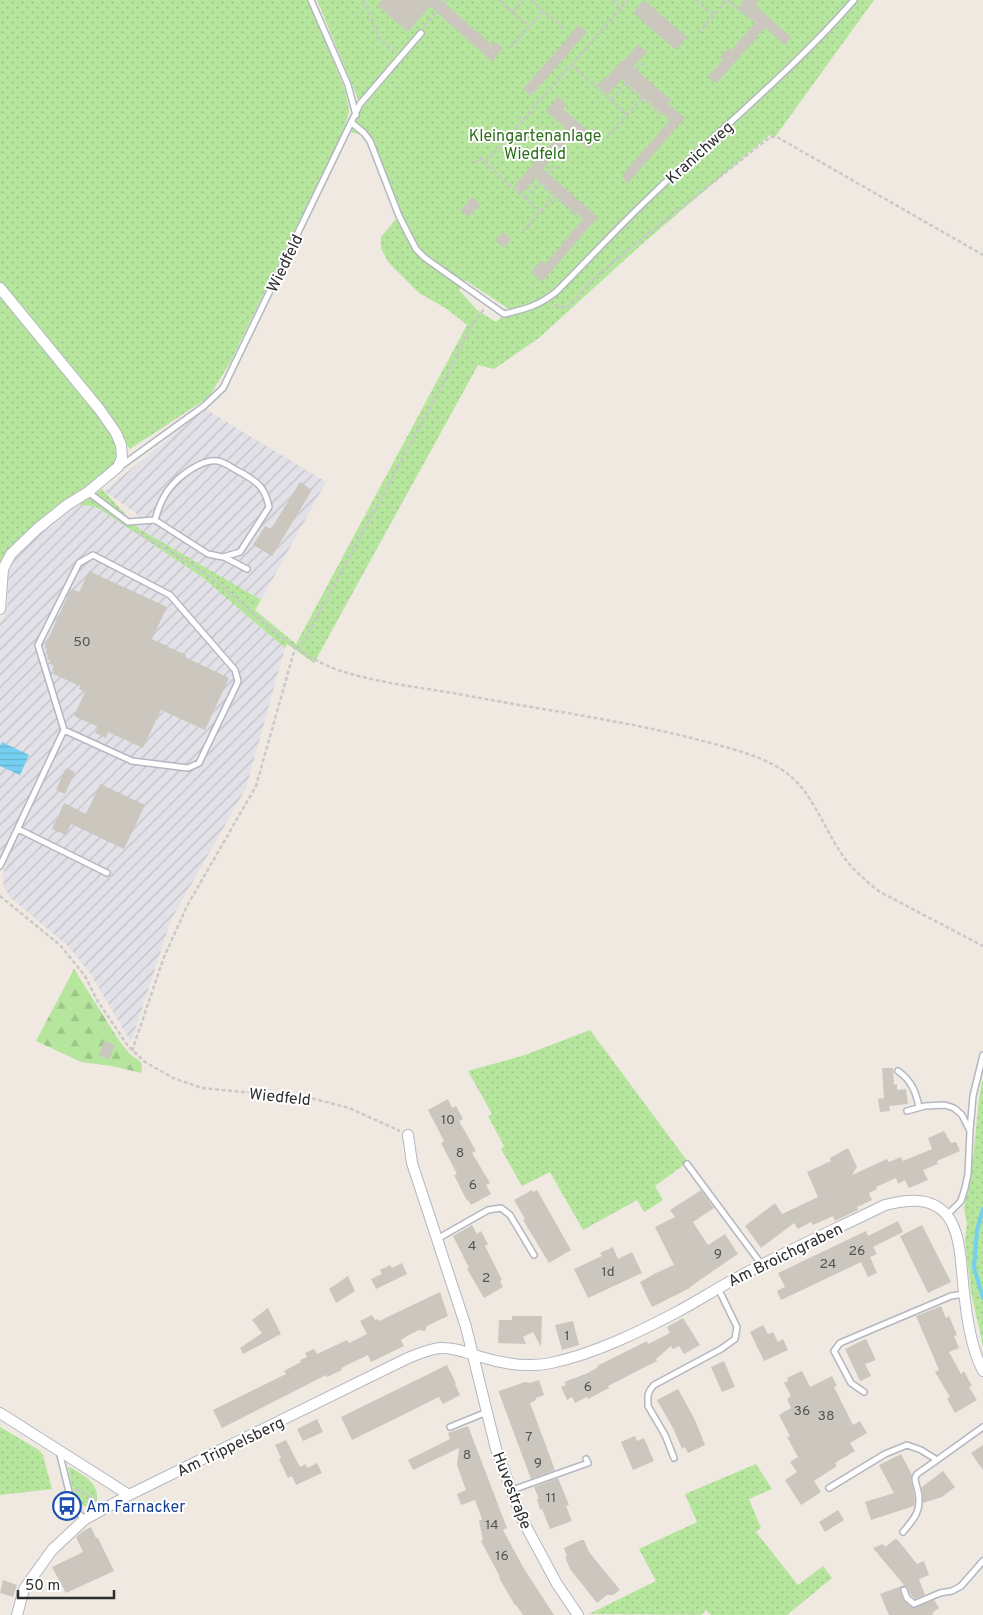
<svg xmlns="http://www.w3.org/2000/svg" width="983" height="1615" viewBox="0 0 983 1615" font-family="Overpass,sans-serif">
<defs>
<pattern id="industrial-furrows" width="10" height="10" patternUnits="userSpaceOnUse" patternTransform="scale(1.25)"><rect width="10" height="10" fill="#e3e1e8"/><path d="M-1 1l2-2M0 10L10 0M9 11l2-2" fill="none" stroke="#c3c1c7"/></pattern>
<pattern id="green-dots" width="8" height="8" patternUnits="userSpaceOnUse" patternTransform="scale(1.25)"><rect width="8" height="8" fill="#b6e59e"/><path d="M2 2h.1M6 6h.1" fill="none" stroke="#9dc588" stroke-width="1.8" stroke-linecap="round"/></pattern>
<pattern id="forest-firs" width="22" height="20" patternUnits="userSpaceOnUse" patternTransform="scale(1.25)"><rect width="22" height="20" fill="#b6e59e"/><path d="M5 1l3.5 6h-7zM16 11l3.5 6h-7z" fill="#9dc588"/></pattern>
<pattern id="water-rules" width="6" height="5" patternUnits="userSpaceOnUse" patternTransform="scale(1.25)"><rect width="6" height="5" fill="#75cff0"/><path d="M0 2.5h6" fill="none" stroke="#66b2ce"/></pattern>
</defs>
<rect width="100%" height="100%" fill="#efe9e1"/>
<path fill="url(#industrial-furrows)" d="M205 409 326 482 261 600 138 528 137 514 104 491Z
M79 505 91 506 98 508 202 577 285 648 246 788 171 920 131 1042 90 973 68 946 10 897 4 887 3 881V874L6 865 0 861V622L4 616 7 606 9 570 17 554 67 511Z"/>
<path fill="url(#green-dots)" fill-rule="evenodd" d="M0 0H308L346 92 349 111 345 127 231 361 209 397 130 449 0 284Z
M317 0H874L775 137 770 135 641 245 539 338 494 369 478 365 314 663 287 644 285 648 202 577 98 508 91 506 79 505 102 489 138 528 261 600 255 610 296 644 467 325 447 309 419 293 388 262 381 248V237L396 219 368 142 364 136 348 131 360 104ZM465 280 509 309V310L496 322 477 310 459 290Z
M0 292 99 413 115 440 118 454 113 468 63 503 0 571Z
M590 1030 688 1162 655 1186 663 1200 644 1212 637 1200 583 1230 550 1172 522 1186 501 1149 504 1146 488 1116 492 1114 468 1071 525 1055Z
M983 1078V1346L971 1292 965 1240 967 1224 964 1208 969 1184 971 1157 973 1160 979 1098Z
M0 1427 39 1450 43 1455 52 1489 0 1495Z
M756 1464 772 1489 749 1499 761 1528 756 1532 798 1585 823 1566 832 1578 787 1615H711L706 1610 701 1615 589 1614 656 1581 639 1549 697 1522 685 1494Z
M70 1467C84 1476 99 1482 97 1501 76 1521 71 1481 68 1468Z"/>
<path fill="url(#forest-firs)" d="M74 969 120 1042 131 1055 141 1062 142 1068 141 1073 112 1066 81 1062 36 1041Z"/>
<path fill="url(#water-rules)" d="M2 742 29 755 20 775 0 766V746Z"/>
<g fill="none" stroke-linecap="round" stroke-linejoin="round">
<path stroke="#75cff0" stroke-width="4" d="M983 1209 977 1230 974 1268 983 1298"/>
</g>
<path fill="#cbc7bf" d="M382 0H441L492 45 495 41 503 48 492 62 430 6 408 32 377 5Z
M644 0 687 37 676 50 633 13Z
M744 0H759L755 5 791 37 785 45 765 28 716 84 708 76 723 60 720 57 728 48 731 51 755 22 738 7Z
M579 25 587 32 531 96 523 89Z
M638 44 647 52 633 67 671 100 668 104 685 118 628 183 621 176 670 120 622 79 608 95 597 85 605 77 606 78 622 60 623 62Z
M558 97 567 105 563 109 590 132 593 128 602 135 589 149 573 134 543 169 598 217 580 237V238L542 282 531 272 541 260 545 264 583 219 536 178 522 194 514 186 565 128 546 111Z
M472 197 481 204 469 217 461 210Z
M503 232 511 239 504 248 495 240Z
M300 482 312 490 272 556 253 545 265 526 271 529Z
M89 571 167 607 152 639 186 655 185 657 229 678 205 730 161 710 143 748 108 732 106 738 95 733 98 727 74 716 85 692 79 689 80 686 53 674 55 671 52 670 54 667 50 663 51 661 47 659 48 653 46 652 47 649 44 648 71 589 79 592Z
M66 768 75 772 65 794 56 790Z
M100 784 145 805 124 849 71 824 66 835 52 829 64 803 86 814Z
M104 1041 115 1045 109 1059 99 1056Z
M882 1068H893L894 1085 897 1084V1090L906 1089 908 1104 889 1106 890 1111 880 1112 878 1099 884 1098Z
M448 1099 452 1108 456 1106 463 1119 459 1121 476 1151 472 1153 490 1183 486 1185 491 1194 471 1205 468 1200 467 1201 454 1175 457 1174 441 1143 444 1141 428 1110Z
M944 1131 951 1143 956 1142 960 1151 937 1161 938 1164 923 1170 928 1180 909 1188 905 1180 898 1184 896 1178 876 1187 877 1189 869 1193 872 1200 857 1207 858 1210 835 1221 833 1216 813 1225 811 1222 798 1229 794 1223 761 1248 745 1226 775 1203 782 1214 818 1197 807 1172 831 1161 830 1158 848 1148 857 1167 852 1175 887 1159 889 1162 901 1157 903 1161 932 1149 928 1138Z
M532 1190 533 1192 537 1190 571 1250 549 1263 523 1220 525 1219 514 1200Z
M701 1190 714 1208 693 1222 708 1245 725 1234 738 1254 697 1282 688 1289 652 1307 640 1282 656 1273 674 1265 655 1227 675 1217 670 1210Z
M898 1221 903 1232 873 1247 877 1254 870 1257 877 1273 868 1277 861 1262 781 1300 777 1291 785 1287 778 1273 866 1231 868 1236Z
M472 1225 477 1234 481 1231 488 1244 485 1246 502 1280 500 1281 503 1287 484 1298 467 1269 469 1268 453 1236Z
M922 1225 951 1282 928 1293 900 1236Z
M613 1247 618 1259 632 1252 642 1273 588 1298 574 1269 602 1256 600 1253Z
M402 1263 407 1274 376 1289 371 1279 382 1274 380 1270 390 1265 392 1268Z
M348 1276 355 1291 336 1303 329 1289Z
M440 1292 448 1316 427 1326 425 1331 419 1330 407 1336 401 1340 404 1346 371 1362 368 1355 341 1368 342 1370 327 1377 326 1375 222 1428 213 1410 286 1374 284 1371 301 1362 300 1360 307 1357 305 1353 314 1349 317 1354 347 1340 349 1343 367 1334 360 1321 372 1315 375 1320 377 1319 379 1321Z
M941 1306 946 1318 949 1316 957 1335 954 1336 959 1348 949 1352 961 1374 964 1371 972 1386 969 1387 977 1400 955 1413 947 1399 950 1397 935 1372 939 1370 916 1316Z
M268 1308 281 1334 243 1354 240 1348 262 1333 252 1320Z
M512 1316H542L541 1347 533 1332 523 1337 526 1344 498 1343 499 1320H512Z
M683 1318 700 1345 684 1354 679 1346 673 1349 671 1346 656 1359 657 1361 608 1386 609 1388 588 1399 587 1397 575 1403 572 1397 567 1400 561 1387 566 1385 564 1382 588 1373 598 1367 597 1366 647 1341 648 1344 670 1333 667 1327Z
M573 1321 579 1345 562 1350 555 1325Z
M763 1325 768 1334 773 1332 778 1342 783 1339 788 1350 764 1361 750 1332Z
M866 1339 876 1360 865 1364 871 1376 860 1381 845 1349Z
M724 1361 735 1387 722 1392 711 1367Z
M447 1365 456 1383 455 1384 460 1395 443 1404 439 1397 352 1440 341 1417Z
M802 1371 810 1387 832 1376 837 1386 834 1387 853 1425 860 1421 867 1433 850 1443 855 1451 835 1463 837 1466 814 1481 821 1492 801 1505 785 1480 797 1472 790 1462 798 1457 787 1437 790 1436 779 1415 791 1408 787 1399 791 1396 784 1383 788 1381 787 1378Z
M539 1380 544 1395 536 1398V1400L530 1403 555 1470 531 1479 499 1393V1391L525 1382 530 1383Z
M678 1389 695 1420 705 1445 688 1453 685 1447 682 1449 674 1430 657 1400Z
M317 1419 323 1432 303 1441 297 1429Z
M468 1426 507 1528 503 1530 523 1567 554 1615H523L516 1605H515L499 1578 500 1577 481 1541 483 1540 479 1521 482 1519 475 1500 461 1505 457 1494 466 1490 457 1465 459 1448 413 1470 408 1460 450 1439 448 1433Z
M635 1436 637 1441 644 1438 654 1461 633 1470 621 1442Z
M286 1440 300 1467 306 1464 307 1468 317 1463 322 1473 296 1485 292 1476 288 1478 279 1459 281 1458 275 1445Z
M983 1445V1470L971 1453Z
M901 1454 912 1475 911 1480 915 1498 914 1506 871 1520 865 1502 894 1493 879 1465Z
M943 1471 955 1487 942 1497 923 1503 922 1487Z
M558 1478 569 1505 566 1506 572 1521 550 1529 542 1509 540 1510 537 1499H539L534 1487Z
M838 1510 844 1520 825 1532 819 1522Z
M91 1527 96 1538H98L114 1571 66 1593 52 1567 83 1552 76 1537 83 1531Z
M895 1539 896 1540 897 1539 917 1564 924 1561 929 1575 919 1579 925 1595 915 1599 911 1595 907 1587 903 1586 900 1590 903 1600 914 1608 934 1600 939 1608 932 1613 933 1615H889L880 1594 904 1585 873 1548 883 1544 885 1547Z
M581 1540H584L589 1552 620 1590 613 1595H607L597 1603 570 1569 565 1557 567 1556 564 1548Z
M3 1580 17 1585 13 1597 0 1593Z"/>
<g fill="none" stroke-linecap="round" stroke-linejoin="round">
<defs>
<path id="lane" d="M311 0 348 85 356 115
M352 123 364 133 370 141 399 216 416 249 425 258 504 314C526 309 538 306 556 292 588 260 619 226 652 195 719 130 792 71 854 0
M121 466 204 406 223 388 360 104 421 33
M88 492 128 522 155 520 208 554 223 557 240 552 269 507C265 488 259 483 242 473 235 470 225 462 218 461 202 458 178 477 169 489 162 498 158 509 155 520
M224 557 247 569
M18 829 107 873
M0 866 64 730 38 645 79 563 93 555 170 595 235 670 238 681 236 686 199 763 188 768 132 761 64 730
M898 1071C911 1080 916 1092 919 1107
M907 1111 925 1106 945 1105 954 1108 962 1115 970 1131 968 1174 965 1188 961 1201 947 1215
M970 1130 973 1096 983 1055
M687 1164 762 1265
M437 1239 488 1210 501 1208 510 1215 534 1255
M864 1392 851 1383 834 1351 840 1343 951 1296 964 1294
M450 1427 487 1412
M59 1451 72 1504 84 1520
M674 1458 665 1435 648 1406V1395L650 1390 654 1385 721 1349 735 1339 737 1327 718 1288
M829 1488 885 1454 907 1445 921 1450 937 1460 983 1427
M512 1490 588 1463 586 1459
M903 1532C915 1518 922 1510 918 1491 917 1486 915 1483 915 1478L917 1474 937 1460
M904 1590 907 1598 914 1604 940 1593 952 1591 961 1586 983 1561"/>
<path id="street" d="M0 288 100 410 116 433 121 445 122 458 118 467 88 492 67 505 37 529 11 554 3 569 0 609
M408 1135 412 1163 466 1327 496 1449 522 1519 557 1584 578 1615
M0 1413 129 1495
M17 1615 24 1589 52 1550 84 1520 129 1495 408 1358C418 1354 429 1349 440 1348 454 1347 467 1353 481 1357 504 1364 527 1368 551 1363 594 1354 639 1332 677 1312 696 1302 714 1290 733 1280 782 1253 834 1230 885 1205 906 1200 930 1196 946 1214 962 1232 961 1270 964 1292 967 1318 971 1348 983 1371"/>
</defs>
<use href="#lane" stroke="#b4b7c1" stroke-width="8"/>
<use href="#street" stroke="#b4b7c1" stroke-width="12"/>
<path stroke="#c9c9c9" stroke-width="2.5" stroke-dasharray="4 2.5" stroke-linecap="butt" d="M363 0 380 39 394 51
M499 0 530 27
M531 0 564 29
M612 0 621 8
M696 0 713 15
M728 0 750 19
M513 12 523 0
M424 26 448 0
M698 33 727 0
M510 48 543 11
M571 65 627 114
M625 83 661 115
M611 100 643 63
M517 116 522 121
M609 135 642 98
M496 140 501 144
M475 163 480 158 540 212
M485 163 628 0
M539 183 576 215
M525 198 554 166
M523 231 554 196
M554 305 566 308 595 278 614 261 770 137H777L983 255
M135 531C163 548 193 563 219 584 257 615 291 653 338 670 375 682 415 687 453 693 491 700 529 707 568 713 611 721 653 728 695 739 722 746 757 754 781 769 813 790 822 826 843 856 853 870 866 881 880 892L983 946
M299 650 445 380 468 331 484 309
M0 896 60 945 85 976 97 1000 128 1046 145 1062 173 1078 202 1088 315 1099 349 1108 400 1131
M132 1051 164 957 187 906 256 786 295 648
M76 1489 97 1501"/>
<use href="#lane" stroke="#fff" stroke-width="5"/>
<use href="#street" stroke="#fff" stroke-width="10"/>
</g>
<defs>
<symbol id="bus-ring" viewBox="-11 -11 22 22"><circle r="9.5" fill="#fff" stroke="#1a4fb4" stroke-width="1.5"/><path d="M-5-6H5V4H4V6H2V4H-2V6H-4V4H-5ZM-3.5-4V0h7V-4ZM-3.5 1.2v1.5H-2V1.2ZM2 1.2v1.5H3.5V1.2Z" fill="#1a4fb4"/></symbol>
</defs>
<g fill-rule="evenodd">
<use href="#bus-ring" x="51" y="1490" width="32" height="32"/>
</g>
<g text-anchor="middle" stroke-width="4" stroke-linejoin="round" paint-order="stroke">
<g font-size="14" fill="#555452">
<text x="82" y="646">50</text>
<text x="448" y="1124">10</text>
<text x="460" y="1157">8</text>
<text x="473" y="1189">6</text>
<text x="472" y="1250">4</text>
<text x="857" y="1255">26</text>
<text x="718" y="1258">9</text>
<text x="828" y="1268">24</text>
<text x="608" y="1276">1d</text>
<text x="486" y="1282">2</text>
<text x="567" y="1340">1</text>
<text x="588" y="1391">6</text>
<text x="802" y="1415">36</text>
<text x="826" y="1420">38</text>
<text x="529" y="1441">7</text>
<text x="467" y="1459">8</text>
<text x="538" y="1467">9</text>
<text x="551" y="1502">11</text>
<text x="492" y="1529">14</text>
<text x="502" y="1560">16</text>
</g>
<g font-size="16" fill="#2c6e1b" stroke="#fff">
<text x="535" y="141">Kleingartenanlage<tspan x="535" dy="18">Wiedfeld</tspan></text>
</g>
<g font-size="16" fill="#2e2e2e" stroke="#fff">
<text transform="translate(699 152) rotate(-42)" y="6">Kranichweg</text>
<text transform="translate(284 263) rotate(-64)" y="6">Wiedfeld</text>
<text transform="translate(280 1096) rotate(6)" y="6">Wiedfeld</text>
<text transform="translate(785 1254) rotate(-26)" y="6">Am Broichgraben</text>
<text transform="translate(230 1446) rotate(-26)" y="6">Am Trippelsberg</text>
<text transform="translate(513 1490) rotate(69)" y="6">Huvestraße</text>
</g>
<g font-size="16" fill="#164399" stroke="#fff" text-anchor="start">
<text x="86" y="1512">Am Farnacker</text>
</g>
</g>
<path d="M18 1590v8h96v-8" fill="none" stroke="#2e2e2e" stroke-width="2.5"/>
<text x="25" y="1590" font-size="15" fill="#2e2e2e" stroke="#ffffff" stroke-width="4" paint-order="stroke">50 m</text>
</svg>
